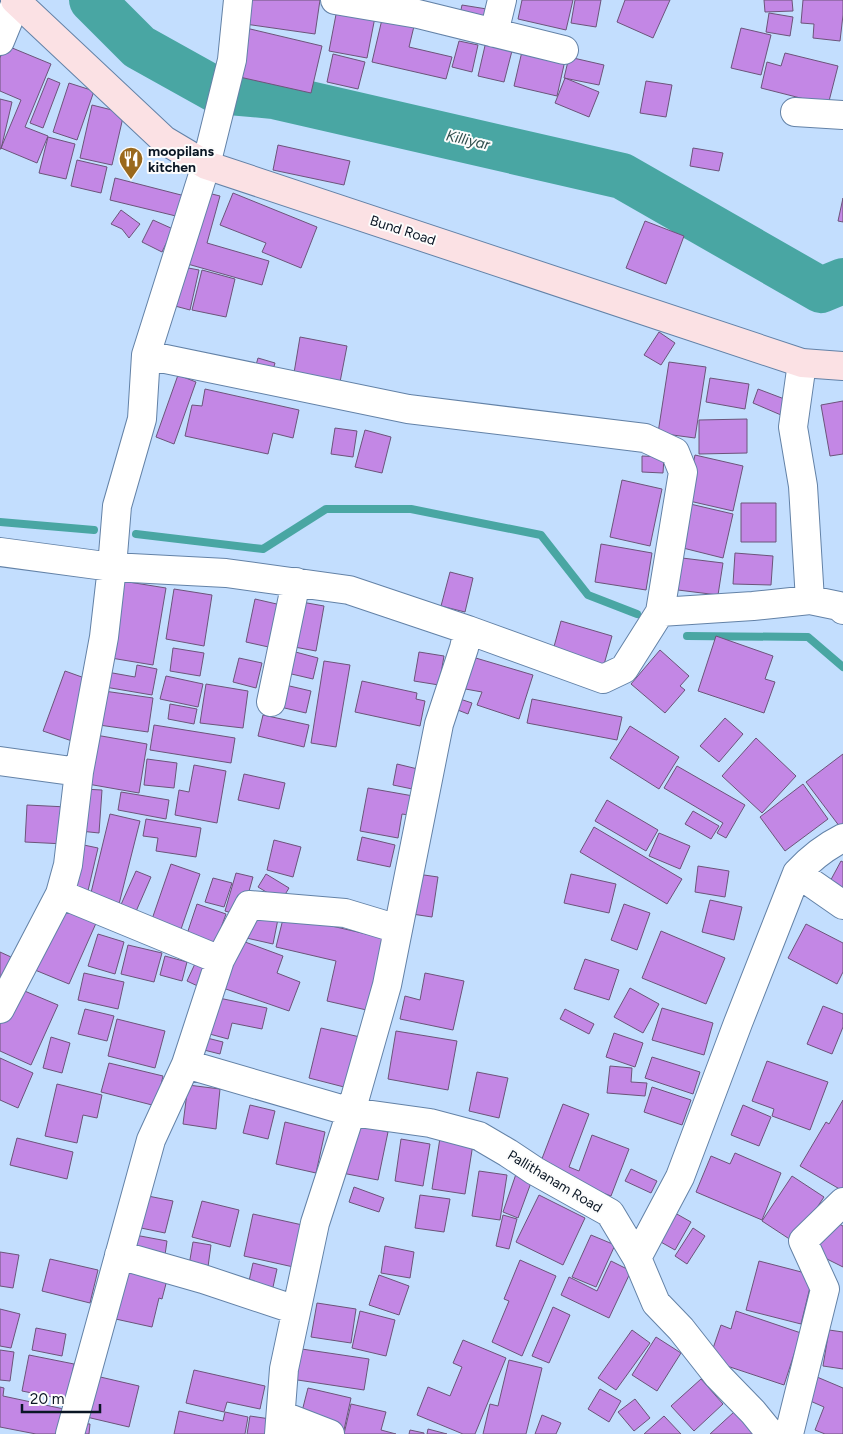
<svg xmlns="http://www.w3.org/2000/svg" width="843" height="1434" viewBox="0 0 843 1434" font-family="Figtree,sans-serif">
<rect width="100%" height="100%" fill="#c3defe"/>
<g fill="none" stroke-linecap="round" stroke-linejoin="round">
<path stroke="#49a6a3" stroke-width="8" d="M0 522 94 530
M136 534 263 549 326 509H411L541 535 588 595 637 614
M687 636 808 637 843 667"/>
<path stroke="#49a6a3" stroke-width="46" d="M92 0 139 47 218 91 274 96 622 176 821 290 843 281"/>
</g>
<path fill="#c387e5" stroke="#6c547a" d="M241 0H320L315 34 238 23Z
M522 0H573L566 30 518 19Z
M575 0H601L596 27 571 23Z
M625 0H670L653 38 617 22Z
M764 0H792L793 11 765 12Z
M803 0H843V15L840 41 813 38 814 24 801 23Z
M338 4 376 12 367 58 329 51Z
M462 5 493 10 491 24 459 19Z
M769 13 793 17 790 36 766 32Z
M383 15 415 22 409 47 452 57 446 79 372 62Z
M246 28 322 46 311 93 235 76Z
M741 28 771 35 761 75 731 68Z
M487 37 514 43 504 82 478 76Z
M459 41 478 45 472 72 452 67Z
M5 45 51 64 25 127 48 136 37 163 1 148 21 100 0 91V58Z
M523 47 566 56 557 96 514 86Z
M785 53 838 66 828 105 761 88 767 62 781 66Z
M333 54 365 62 358 89 327 82Z
M569 57 604 65 599 85 564 78Z
M48 78 60 83 43 128 30 123Z
M565 78 599 92 589 117 555 103Z
M646 81 672 85 666 117 640 113Z
M69 83 94 91 77 140 53 132Z
M0 99 12 102 1 149H0Z
M92 105 124 113 112 165 80 158Z
M48 137 75 144 66 179 39 173Z
M278 145 350 161 344 185 273 170Z
M693 148 723 153 719 171 690 166Z
M77 160 107 167 101 193 71 186Z
M115 178 185 196 180 217 110 200Z
M204 192 220 196 207 243 269 261 262 285 184 263Z
M233 193 317 227 301 268 262 252 266 243 220 225Z
M843 198V222L838 221Z
M121 210 140 224 129 238 122 229 111 224Z
M153 220 173 229 162 252 142 242Z
M645 221 684 236 666 284 626 268Z
M183 267 199 270 190 310 175 306Z
M202 270 235 279 226 317 192 310Z
M659 332 675 343 661 365 644 355Z
M300 337 347 346 340 382 294 373Z
M258 358 275 363 271 377 254 372Z
M669 362 706 367 695 438 658 433Z
M178 375 196 382 174 444 156 437Z
M710 378 749 384 745 409 706 402Z
M205 389 299 410 293 438 273 433 268 454 185 436 192 405 202 406Z
M758 389 787 400 781 415 753 403Z
M843 401V454L830 456 821 405Z
M747 419V453L699 454V420Z
M335 428 357 431 353 457 331 454Z
M365 430 391 437 382 473 355 467Z
M695 455 743 466 733 511 685 500Z
M642 456 664 457 663 473 642 472Z
M622 480 662 489 650 546 610 537Z
M686 503 733 514 723 558 675 546Z
M741 503H776V542H741Z
M601 544 652 553 646 590 595 582Z
M735 553 773 556 771 585 733 584Z
M674 557 723 563 718 595 670 589Z
M450 572 473 578 465 612 441 606Z
M116 580 166 588 153 665 111 658Z
M174 589 212 595 204 646 166 639Z
M255 599 281 605 273 648 246 642Z
M296 601 324 606 316 651 289 646Z
M561 621 612 636 603 668 552 654Z
M716 636 773 656 765 679 775 682 764 713 698 691Z
M173 648 204 653 200 676 170 671Z
M288 650 318 658 313 679 283 672Z
M660 650 689 676 680 686 685 690 665 713 631 684Z
M419 652 444 656 439 685 414 681Z
M469 656 533 675 519 719 477 705 482 692 460 688Z
M239 658 262 663 256 688 233 682Z
M324 661 350 665 336 747 311 743Z
M137 665 157 669 152 695 105 687 107 672 135 677Z
M65 671 93 681 72 741 43 731Z
M166 676 203 684 198 707 160 699Z
M362 681 417 693 416 699 425 701 420 726 355 712Z
M206 684 248 691 243 728 200 723Z
M281 684 311 691 306 713 276 706Z
M104 691 153 698 148 732 99 725Z
M454 697 472 703 468 714 450 707Z
M532 699 622 717 617 740 527 723Z
M170 704 197 709 194 724 168 719Z
M263 715 309 725 304 747 258 736Z
M725 718 743 734 719 762 700 746Z
M154 725 235 738 231 763 150 750Z
M630 726 679 757 659 789 610 758Z
M90 734 147 744 139 793 82 783Z
M756 738 796 776 762 813 722 776Z
M843 754V831L806 782Z
M147 759 177 763 174 788 144 785Z
M397 764 426 771 422 791 393 785Z
M194 765 226 771 217 823 175 815 179 790 189 792Z
M677 766 745 805 726 838 717 833 723 823 664 788Z
M244 774 285 783 279 809 238 800Z
M803 784 828 819 785 851 760 817Z
M368 788 419 797 415 816 402 814 398 838 360 831Z
M83 789 102 790 99 833 80 831Z
M121 792 169 800 166 819 118 810Z
M607 800 658 830 646 851 595 821Z
M27 805 67 807 65 844 25 842Z
M693 811 719 826 711 839 685 824Z
M110 814 140 821 118 908 89 901Z
M146 819 201 828 196 857 156 851 158 838 143 836Z
M594 827 682 879 667 904 580 852Z
M659 833 690 846 680 869 649 856Z
M362 837 395 845 390 867 357 860Z
M274 840 301 847 293 877 267 870Z
M79 844 98 848 87 895 68 890Z
M841 861 843 862V896L827 887Z
M171 864 200 874 179 935 150 925Z
M698 866 729 871 725 897 695 892Z
M136 871 151 877 134 916 119 909Z
M236 873 253 877 242 916 225 911Z
M266 874 289 888 281 901 258 887Z
M417 874 438 877 432 917 412 914Z
M571 874 616 884 609 913 564 903Z
M213 878 232 883 224 907 205 902Z
M710 900 742 907 734 940 702 932Z
M197 904 226 914 213 950 185 940Z
M624 904 650 913 637 950 611 940Z
M64 906 97 921 69 984 35 970Z
M248 912 278 919 273 944 242 937Z
M284 915 388 939 371 1011 327 1001 336 961 276 947Z
M806 924 843 943V972L837 984 788 958Z
M661 931 725 958 706 1004 642 978Z
M98 934 124 942 115 974 88 966Z
M237 939 283 956 277 973 300 982 289 1011 220 987Z
M128 945 162 953 154 982 121 974Z
M0 952 11 957 1 980H0Z
M199 955 217 964 204 989 187 981Z
M165 956 187 962 182 981 160 975Z
M585 959 619 970 609 1000 574 989Z
M84 973 124 982 118 1009 78 1000Z
M425 973 464 981 453 1030 400 1019 405 996 420 1000Z
M15 987 58 1005 31 1065 0 1051V1022Z
M630 988 659 1004 643 1033 614 1017Z
M214 997 267 1008 262 1029 232 1023 228 1039 206 1033Z
M823 1006 843 1014V1027L832 1054 807 1044Z
M662 1008 713 1023 704 1055 652 1040Z
M85 1009 114 1016 107 1041 78 1034Z
M565 1009 594 1024 589 1034 560 1019Z
M117 1019 165 1031 155 1068 108 1056Z
M321 1028 360 1037 348 1088 309 1078Z
M396 1031 457 1041 448 1090 388 1079Z
M614 1033 643 1043 635 1067 606 1057Z
M51 1037 70 1043 62 1073 43 1068Z
M203 1037 223 1042 220 1054 200 1049Z
M652 1057 700 1072 693 1094 645 1078Z
M0 1058 33 1073 18 1108 0 1100Z
M767 1061 828 1082 810 1130 772 1116 774 1109 752 1101Z
M109 1063 163 1076 156 1106 101 1092Z
M610 1066 632 1068 631 1082 647 1083 645 1096 607 1093Z
M477 1072 508 1078 499 1118 469 1111Z
M57 1084 102 1095 97 1118 83 1115 77 1143 45 1136Z
M188 1085 220 1089 216 1129 183 1124Z
M652 1087 691 1100 682 1125 644 1112Z
M843 1100V1191L800 1166 826 1122 829 1124Z
M563 1104 589 1114 569 1167 579 1171 592 1135 629 1149 611 1196 538 1169Z
M250 1105 275 1111 268 1139 243 1133Z
M743 1105 771 1117 759 1146 731 1135Z
M285 1122 325 1132 316 1173 276 1164Z
M352 1124 388 1132 378 1180 342 1173Z
M17 1138 73 1152 67 1179 10 1165Z
M440 1138 473 1144 465 1194 432 1189Z
M401 1139 430 1144 423 1186 395 1181Z
M735 1153 781 1173 762 1220 696 1192 711 1156 730 1164Z
M631 1169 657 1181 651 1193 625 1181Z
M479 1171 507 1175 500 1220 472 1216Z
M516 1174 532 1180 518 1218 503 1212Z
M792 1176 824 1197 794 1242 762 1221Z
M354 1187 384 1198 379 1212 349 1202Z
M420 1195 450 1199 444 1232 415 1228Z
M539 1195 585 1218 563 1265 516 1242Z
M148 1196 173 1201 165 1233 141 1228Z
M202 1201 239 1210 230 1247 192 1237Z
M675 1213 691 1222 675 1250 659 1241Z
M253 1214 307 1226 298 1268 244 1256Z
M503 1215 517 1219 509 1249 496 1246Z
M832 1220 843 1226V1267L815 1253Z
M693 1228 705 1236 687 1264 675 1256Z
M135 1235 167 1241 164 1262 132 1256Z
M591 1235 615 1245 596 1287 572 1277Z
M193 1242 211 1245 207 1274 188 1271Z
M385 1246 414 1252 410 1278 381 1273Z
M0 1252 19 1255 13 1288 0 1286Z
M50 1259 98 1270 90 1303 42 1291Z
M520 1260 556 1276 522 1356 492 1342 509 1301 504 1299Z
M611 1261 631 1271 609 1318 561 1295 569 1277 597 1291Z
M759 1261 813 1275 801 1324 746 1310Z
M253 1263 277 1269 271 1296 247 1290Z
M123 1266 168 1276 162 1299 159 1298 152 1327 111 1318Z
M379 1275 409 1286 399 1315 369 1305Z
M317 1303 356 1309 351 1343 311 1337Z
M553 1307 570 1315 549 1363 532 1356Z
M0 1309 20 1314 11 1348 0 1346Z
M360 1311 395 1320 386 1356 352 1348Z
M736 1311 801 1333 784 1385 709 1360 721 1325 731 1329Z
M36 1328 66 1334 62 1356 32 1350Z
M632 1330 650 1343 616 1390 598 1378Z
M829 1330 843 1332V1369L823 1366Z
M656 1337 681 1353 657 1391 632 1375Z
M463 1340 506 1358 475 1434H463L417 1415 428 1387 450 1396 462 1367 453 1363Z
M295 1348 369 1359 364 1390 291 1379Z
M0 1350 14 1352 10 1381 0 1380Z
M29 1355 74 1364 67 1400 22 1391Z
M509 1360 542 1368 526 1434H483L490 1404 498 1406Z
M194 1370 265 1386 260 1409 227 1402 224 1412 186 1403Z
M96 1376 139 1386 129 1427 78 1415Z
M817 1377 843 1388V1434H825L815 1430 824 1407 808 1400Z
M701 1379 723 1404 694 1431 671 1406Z
M0 1387 4 1388 3 1396 64 1409 58 1434H36L0 1427Z
M308 1388 351 1398 344 1430 300 1419Z
M600 1389 621 1401 609 1422 588 1409Z
M635 1399 650 1418 634 1431 618 1412Z
M351 1404 386 1412 381 1430 396 1434H344Z
M179 1411 223 1421 225 1412 248 1417 245 1434H174Z
M734 1412 754 1434H710Z
M542 1415 561 1423 556 1434H535Z
M250 1416 277 1420 275 1434H247Z
M664 1416 681 1434H644Z
M74 1423 90 1424 89 1434H73Z
M428 1429 447 1434H427Z
M410 1430 424 1433V1434H409Z"/>
<g fill="none" stroke-linecap="round" stroke-linejoin="round">
<defs>
<path id="street" d="M335 0 418 14 564 50
M494 33 502 0
M0 41 16 2
M795 112 843 115
M146 355 408 409 645 438 675 452 683 472 660 612
M802 363 793 427 803 486 810 600
M0 552 112 567 226 573 349 590 468 630 464 648 439 724 387 985 351 1112 315 1223 284 1369 279 1434
M468 630 603 679 624 669 660 612 753 606 810 600 839 606 843 610
M271 702 296 582
M0 761 79 772
M797 873 843 905
M60 894 220 960 186 1064 351 1112 430 1123 479 1136 508 1153 535 1171 610 1213 637 1258 656 1303 681 1329 718 1376 753 1412 771 1434
M220 960 249 905 345 913 398 929
M0 1009 60 894 68 865 79 772 104 637 112 567 117 506 142 419 146 355 206 165 232 60 238 0
M119 1255 203 1279 296 1310
M637 1258 680 1177 738 1023 797 873C811 858 825 847 843 838
M281 1415 330 1434
M70 1434 151 1140 186 1064
M789 1434 825 1289 803 1241 843 1202"/>
<path id="secondary" d="M15 0 164 140 206 165 802 363 843 366"/>
</defs>
<use href="#street" stroke="#6382a7" stroke-width="30"/>
<use href="#secondary" stroke="#6382a7" stroke-width="30"/>
<use href="#street" stroke="#fff" stroke-width="28"/>
<use href="#secondary" stroke="#fbe1e4" stroke-width="28"/>
</g>
<defs>
<symbol id="restaurant-pin" viewBox="-11 -11 22 30"><path d="M0 17L-7.5 6A9.5 9.5 0 1 1 7.5 6Z" fill="#9a691d" stroke="#fcfcfc"/><path d="M-5-6h1v4h1v-4h1v4h1v-4h1v5L-1.5 .5V6h-2V.5L-5-1ZM5-6V6H3V1.5H1.5Q1.5-4 5-6Z" fill="#fff"/></symbol>
</defs>
<g fill-rule="evenodd">
<use href="#restaurant-pin" x="117" y="145" width="28" height="38"/>
</g>
<g text-anchor="middle" stroke-width="4" stroke-linejoin="round" paint-order="stroke">
<g font-size="14" font-weight="bold" fill="#0a1624" stroke="#fcfcfc" text-anchor="start">
<text x="148" y="156">moopilans<tspan x="148" dy="16">kitchen</tspan></text>
</g>
<g font-size="14" fill="#0a1624" stroke="#fcfcfc">
<text transform="translate(403 230) rotate(18)" y="5">Bund Road</text>
<text transform="translate(555 1181) rotate(31)" y="5">Pallithanam Road</text>
</g>
<g font-size="15" font-style="italic" fill="#2f4d4c" stroke="#fcfcfc">
<text transform="translate(468 140) rotate(13)" y="5">Killiyar</text>
</g>
</g>
<path d="M22 1404v8h78v-8" fill="none" stroke="#0a1624" stroke-width="2.5"/>
<text x="30" y="1404" font-size="15" fill="#0a1624" stroke="#fcfcfc" stroke-width="4" paint-order="stroke">20 m</text>
</svg>
